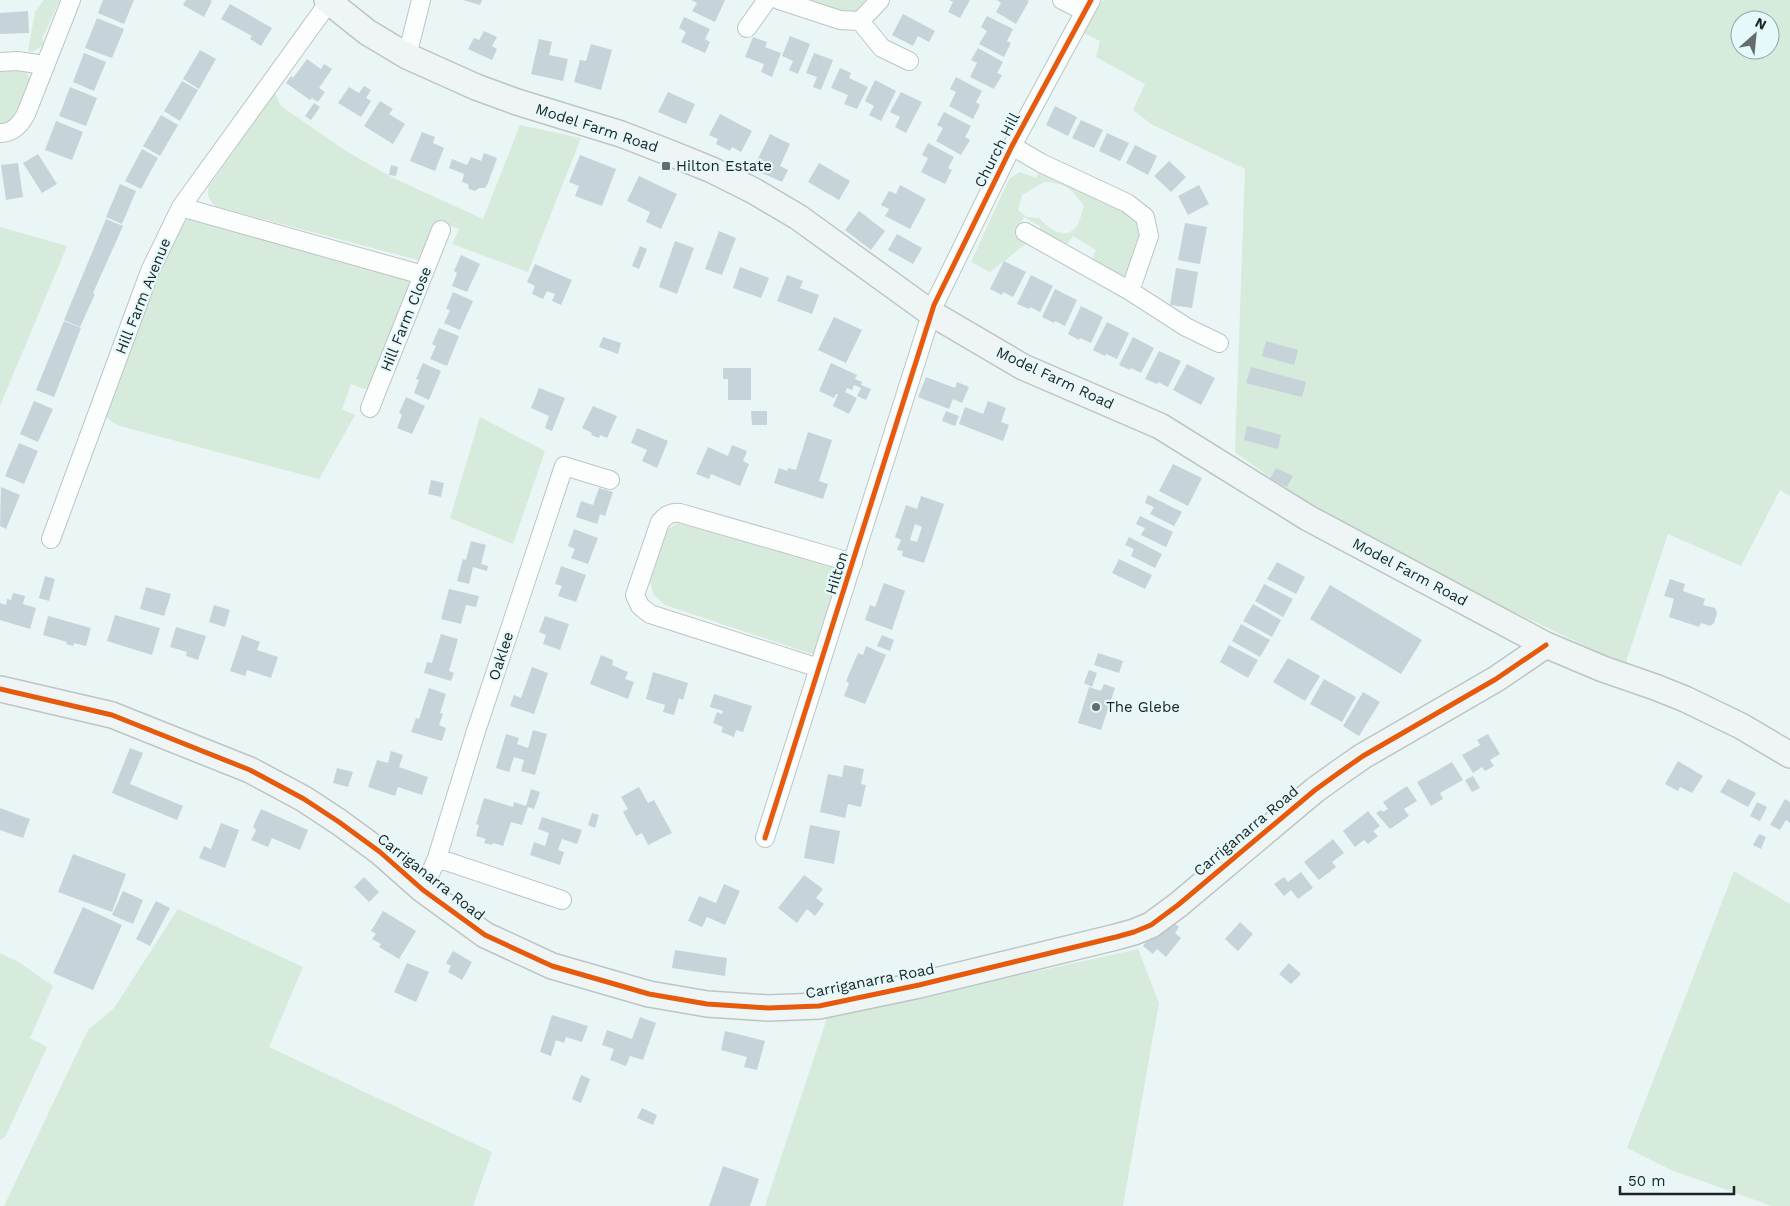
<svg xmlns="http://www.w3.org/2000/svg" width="1790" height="1206" viewBox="0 0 1790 1206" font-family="'Work Sans',sans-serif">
<rect width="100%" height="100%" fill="#eaf5f6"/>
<path fill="#d6ebdb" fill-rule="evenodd" d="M44 0H60L42 39 46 45 44 48 41 46 33 52 28 51 35 12Z
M796 0H878L864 12H831Z
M1104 0H1790V496L1780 490 1741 566 1668 534 1625 665 1445 579 1370 540 1294 495 1235 452 1245 169 1151 124 1133 110 1145 84 1096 57 1100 41 1080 31 1088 12ZM1740 20H1770V50H1740Z
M17 67 26 71 30 80 17 117 0 127V68Z
M275 93 281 106 346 151 393 178 483 219 520 125 581 138 528 272 452 244 459 229 438 221 422 258 418 260 217 207C210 201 207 198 208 188Z
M1040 170 1134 216 1140 228 1136 267 1126 276 1118 275 1092 260 1096 250 1073 236 1067 244 1039 230 1040 226 1024 217 1015 234 1028 241 1027 243 990 272 971 262 1009 179 1020 172 1036 178ZM1044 182C1066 183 1072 189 1084 206 1082 211 1081 217 1079 222 1069 243 1049 230 1039 218L1027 217 1018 210 1022 195Z
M191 219 399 275 409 282 410 292 369 388 364 389 351 384 342 409 355 415 319 479 120 426C111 422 106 419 104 409L179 224 184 220Z
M0 227 67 246 0 406Z
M480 417 545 451 513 544 450 518Z
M682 521 842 569 815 655 665 605 654 595 649 579 666 530Z
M1734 871 1790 904V1206H1772L1671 1170 1627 1148Z
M178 909 303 967 269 1047 492 1152 473 1206H4L88 1030 114 1008Z
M1138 949 1159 1003 1123 1206H765L827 1018Z
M0 953 20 963 53 986 30 1038 47 1047 5 1137 0 1140Z"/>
<path fill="#c6d3d9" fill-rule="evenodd" d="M103 0H134L124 24 98 13Z
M186 0H210L212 1 204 17 183 5Z
M463 0H482L480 5Z
M691 0H725L715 22 692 11 697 3Z
M949 0H970L960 18 948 12 953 2Z
M997 0H1027L1029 1 1016 24 996 12 1001 3Z
M230 4 272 28 261 46 250 39 252 36 221 19Z
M28 11 29 33 0 34V13Z
M903 14 935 31 929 42 918 36 913 46 892 35Z
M987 16 1013 29 1007 41 1011 43 1004 57 979 44 987 31 981 27Z
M684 17 710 29 705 39 710 42 705 53 681 42 686 32 679 28Z
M97 18 124 29 112 58 85 48Z
M484 31 497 37 492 46 497 49 492 60 468 49 474 38 479 40Z
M790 36 810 44 798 74 789 70 793 61 782 56Z
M753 37 767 42 765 47 781 53 772 77 761 72 764 64 745 57Z
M539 39 552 42 549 55 568 59 563 81 531 74Z
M591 44 612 50 601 90 574 82 580 60 586 61Z
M978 48 1003 62 997 73 1002 75 994 89 970 77 977 63 971 60Z
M200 50 216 59 199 89 183 79Z
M84 53 106 62 94 91 73 82Z
M814 53 833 60 821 90 813 87 817 77 806 73Z
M307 59 321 69 324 64 332 69 319 88 325 92 318 102 312 98 310 100 286 83 291 76 293 78Z
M840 68 851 73 849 78 868 87 857 109 844 104 848 95 831 88Z
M956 77 982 91 976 102 980 105 973 119 949 106 956 92 950 89Z
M875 80 896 91 881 121 869 115 874 106 865 101Z
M182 81 198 90 180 121 164 111Z
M364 86 371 90 366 98 371 101 361 117 338 103 349 87 359 93Z
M70 87 97 98 86 126 59 116Z
M668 92 695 104 686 124 658 112Z
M901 92 922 102 906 133 895 127 900 117 890 112Z
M380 101 393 109 389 114 405 124 393 144 364 126Z
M314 103 320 107 311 120 305 116Z
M1055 106 1077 117 1068 136 1046 125Z
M944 112 971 126 965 137 970 140 961 155 936 141 943 128 937 125Z
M720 114 752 131 741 152 732 147 730 151 716 144 718 139 709 135Z
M161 115 178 125 160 156 143 146Z
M1081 120 1103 130 1094 148 1072 138Z
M56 121 83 132 72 160 45 150Z
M422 132 435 137 433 143 444 148 435 171 410 161Z
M1107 133 1129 143 1120 161 1099 151Z
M770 134 790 144 780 166 788 170 782 182 753 169Z
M928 143 954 157 948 168 952 170 945 184 921 172 928 158 922 155Z
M1135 145 1157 156 1148 175 1126 163Z
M142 149 158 158 141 189 125 181Z
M484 153 497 158 488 183 485 188H479L475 191 469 189 468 184 462 182 464 174 449 168 452 159 467 165 471 157 481 161Z
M38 154 57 184 42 193 23 163Z
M580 155 616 169 602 206 575 196 579 186 569 182Z
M1169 161 1186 177 1171 192 1154 176Z
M18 163 23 197 6 200 1 165Z
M819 163 850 181 839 200 808 182Z
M391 165 398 167 396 176 389 175Z
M639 176 677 194 661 229 646 222 650 212 627 201Z
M120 184 136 191 122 224 106 217Z
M900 185 926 199 910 229 885 216 889 209 881 205 889 191 896 194Z
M1199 185 1209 204 1188 215 1178 196Z
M859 211 885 231 871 250 845 230Z
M106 219 123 226 93 293 95 294 80 327 64 320Z
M1185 223 1207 227 1200 264 1178 260Z
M719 231 736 238 722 275 705 269Z
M897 234 922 248 913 264 888 250Z
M675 241 694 248 677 294 659 287Z
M640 246 647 249 639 269 632 266Z
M461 255 480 264 467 292 452 286 457 273 454 271Z
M1004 261 1026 272 1013 297 1003 292 1002 295 990 289Z
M535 264 572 280 561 305 552 301 555 294 547 291 543 299 532 294 535 286 527 282Z
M740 267 769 278 761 298 733 288Z
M1176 268 1198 272 1192 308 1170 305Z
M787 275 803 281 800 288 819 295 812 314 777 301Z
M1031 275 1053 286 1040 312 1030 307 1029 309 1017 304Z
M1055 289 1077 300 1065 326 1055 321 1054 323 1042 317Z
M453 292 473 301 460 330 444 323 450 310 446 309Z
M1081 306 1103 317 1091 343 1080 338 1079 340 1068 334Z
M834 317 862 330 846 363 818 350Z
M64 321 81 328 54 397 36 390Z
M1107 322 1129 333 1117 359 1106 354 1105 356 1093 350Z
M439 328 459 336 447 366 430 359 436 346 432 344Z
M603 337 621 343 618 354 599 347Z
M1133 337 1154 348 1141 373 1131 368 1130 370 1119 365Z
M1266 341 1298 350 1294 365 1262 356Z
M1159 351 1181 361 1168 387 1158 382 1157 384 1145 379Z
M423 363 441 371 429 400 414 393 419 380 416 379Z
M831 363 857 375 855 379 862 382 861 385 871 389 866 400 857 396 861 388 854 385 852 390 847 388 845 392 857 398 849 414 833 406 838 394H836L834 398 819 391Z
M1187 364 1215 378 1201 405 1173 390Z
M1251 367 1306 382 1302 397 1246 383Z
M723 368H751V400H728V379H723Z
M926 377 955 388 957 382 969 387 962 403 953 399 949 409 918 397Z
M539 388 565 398 552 431 545 428 549 416 531 408Z
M406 397 425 406 412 434 397 428 402 415 399 413Z
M34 401 53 409 38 442 20 434Z
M988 401 1006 408 1001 422 1009 425 1003 441 959 424 965 407 983 414Z
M593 406 617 416 607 438 600 435 599 438 591 435 592 433 582 428Z
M751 411H767V425H752Z
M946 411 959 416 955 426 942 421Z
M1247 426 1281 435 1278 449 1244 440Z
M637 428 668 441 657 468 642 461 647 450 631 443Z
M808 432 832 440 819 481 828 484 823 499 774 483 779 468 787 471 788 468 796 470Z
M19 443 38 451 24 484 5 476Z
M732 445 747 451 743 461 749 464 740 486 711 474 709 479 696 474 708 447 728 456Z
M1173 464 1202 478 1188 506 1159 491Z
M1276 468 1293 476 1287 487 1270 479Z
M431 480 444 483 441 497 428 494Z
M1 487 20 495 6 529 0 526Z
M599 488 613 492 605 516 600 514 597 524 576 517 581 501 593 505Z
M1148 495 1182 512 1174 526 1150 514 1154 507 1145 503Z
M921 496 944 504 924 563 902 556 903 551 897 550 901 540 895 537 906 505 917 509ZM915 524 922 527 917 542 910 540Z
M1140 516 1173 532 1166 547 1141 535 1145 528 1136 524Z
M574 529 598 538 588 564 571 558 575 549 568 546Z
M1129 537 1162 554 1155 568 1131 556 1134 549 1125 545Z
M471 541 486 545 481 564 488 566 487 571 473 567 469 584 457 581 463 559 466 560Z
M1119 559 1152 575 1145 589 1112 573Z
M1277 562 1305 577 1296 594 1267 579Z
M561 566 586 575 576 602 558 596 562 586 555 584Z
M45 576 55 579 49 601 39 598Z
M1670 579 1685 584 1683 591 1705 599 1703 605 1715 608 1717 613 1714 623 1710 626 1701 623 1699 627 1669 617 1674 599 1664 596Z
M884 583 905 591 892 630 865 620 870 605 875 607Z
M1264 584 1293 599 1283 617 1255 601Z
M1330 585 1422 640 1401 674 1310 619Z
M146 587 171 594 164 616 140 609Z
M449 589 479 596 476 607 466 605 461 624 441 619Z
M13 593 25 596 23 604 36 608 30 629 0 620V603L6 605 7 599 11 600Z
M1253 604 1281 620 1272 637 1243 621Z
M214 605 230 610 225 627 209 622Z
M115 615 160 628 152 655 107 641Z
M48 616 91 628 86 646 74 643 73 646 66 644 67 642 43 635Z
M545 616 569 624 560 650 543 644 546 635 539 632Z
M1241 624 1270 640 1260 657 1232 641Z
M176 627 206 636 198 660 186 656 187 652 170 647Z
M441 634 458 639 449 671 454 673 451 681 424 673 427 662 432 663Z
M242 635 260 642 257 650 278 657 271 678 247 670 245 676 230 671Z
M882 635 894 640 890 651 877 646Z
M1229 645 1258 660 1248 678 1220 662Z
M866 646 886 655 865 704 844 696 849 683 846 681 858 653 863 655Z
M1098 653 1123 661 1119 673 1094 665Z
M601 655 613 660 612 665 628 672 625 679 634 682 628 699 590 684Z
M1288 658 1320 676 1305 701 1273 682Z
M532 667 548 673 534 714 510 706 514 695 521 698Z
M1089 670 1097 673 1092 687 1084 683Z
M653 672 688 683 683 700 679 698 674 715 663 712 665 705 646 699Z
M1324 679 1356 697 1342 722 1310 704Z
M1104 684 1115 688 1101 730 1078 723 1089 687 1101 691Z
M429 688 446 694 440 713 443 714 439 725 446 728 442 741 411 732 416 718 419 719Z
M1363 692 1380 702 1359 736 1343 726Z
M714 694 752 706 743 732 736 730 734 737 721 732 723 727 713 723 717 712 722 714 723 711 710 707Z
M533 730 547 734 535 775 521 771 524 760 514 757 509 772 496 768 506 734 519 738 517 744 528 748Z
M1488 734 1500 754 1490 760 1494 766 1485 771 1482 767 1473 773 1462 755 1480 745 1477 740Z
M130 748 143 753 130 784 183 806 177 820 112 793Z
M391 751 403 755 399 767 428 777 422 795 398 787 395 796 368 787 377 760 388 763Z
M1678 761 1703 776 1692 793 1680 787 1678 791 1665 784Z
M1452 762 1463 780 1440 793 1443 799 1431 806 1417 782Z
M844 765 864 769 861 784 866 785 861 807 848 804 845 818 820 812 828 774 842 777Z
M337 768 353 772 348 787 333 783Z
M1473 776 1480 788 1472 792 1465 780Z
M1728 779 1756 793 1748 807 1720 792Z
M1407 786 1417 801 1404 809 1409 816 1390 829 1376 813 1381 810 1383 812 1388 809 1383 802Z
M639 787 648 803 654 800 672 833 648 845 642 833 636 836 623 812 628 809 621 797Z
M531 789 540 792 534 809 528 807 522 825 511 822 503 846 493 843 492 845 484 843 486 839 476 836 479 825 476 824 484 798 513 807 514 802 526 806Z
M1785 799 1790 802V823L1786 820 1780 830 1770 825Z
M1757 802 1767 807 1760 821 1750 816Z
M0 808 30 819 23 838 0 830Z
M261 809 308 830 300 850 272 838 268 847 251 840 256 830 253 827Z
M1368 811 1380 826 1373 831 1378 836 1368 844 1364 840 1355 847 1343 831Z
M592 813 599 815 595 828 588 825Z
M542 817 582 830 577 844 562 839 558 850 564 852 560 865 530 855 534 842 545 846 549 833 538 829Z
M221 823 239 830 225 868 199 858 204 846 211 849Z
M810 825 840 831 834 864 804 858Z
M1759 834 1766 837 1761 849 1753 845Z
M1333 839 1344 853 1332 862 1336 867 1319 880 1304 862Z
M73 854 126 874 112 912 58 892Z
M1301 872 1313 888 1298 899 1291 890 1284 896 1274 884 1284 877 1288 882Z
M804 875 823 889 816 898 824 904 815 916 807 909 797 923 778 908Z
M364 877 379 892 369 902 354 887Z
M724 884 740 891 725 925 707 917 702 927 688 921 699 896 716 903Z
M123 891 143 900 133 924 112 915Z
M156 901 170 908 150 946 136 939Z
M83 907 122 925 93 990 53 973Z
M383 911 416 931 399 959 379 947 381 944 372 939 376 934 371 931Z
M1167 917 1179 927 1175 933 1181 938 1166 957 1157 949 1153 954 1143 946Z
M1240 922 1253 934 1238 951 1225 939Z
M675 950 727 958 725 976 672 968Z
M453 951 472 962 462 980 448 972 451 966 446 963Z
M407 963 429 972 416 1002 394 992Z
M1289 963 1301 974 1291 984 1279 974Z
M552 1015 588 1026 582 1042 566 1037 564 1043 556 1040 551 1056 540 1052Z
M640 1017 656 1023 643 1060 630 1056 626 1066 610 1060 614 1049 602 1045 607 1030 632 1039Z
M725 1031 765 1041 757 1070 744 1067 747 1057 721 1050Z
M581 1075 590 1079 581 1103 572 1099Z
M642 1108 657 1115 653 1125 637 1118Z
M723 1166 759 1179 750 1206H709Z"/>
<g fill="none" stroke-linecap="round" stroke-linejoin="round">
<defs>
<path id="street" d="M779 0 840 20 860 21 880 0
M1062 0 1084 11
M860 21 882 48 909 61
M747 28 767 0
M407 56 421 0
M0 62 17 61 45 65
M0 133C13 133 20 125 26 114L71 0
M1012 146 1041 163 1127 203 1145 217 1149 236 1130 291
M181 207 423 275
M1025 232 1130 291 1186 327 1219 343
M370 408 441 230
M51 539 150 271 181 207 329 2
M819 668 650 614 640 606 635 595 660 522C666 515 671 512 680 513L853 563
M765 838 934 305 1012 146 1091 0
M437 858 562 900
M423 890 437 858 476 731 564 466 610 480"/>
<path id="secondary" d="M327 0 367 32 407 56 476 87 517 102 621 134 670 153 712 170 754 191 798 217 931 313 1023 367 1160 426 1308 518 1546 645 1603 669 1655 687 1685 699 1741 726 1790 755
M0 689 112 715 250 770 304 799 339 822 380 852 423 890 485 935 552 966 649 994 707 1004 768 1008 819 1006 919 985 1116 937 1134 932 1151 925 1178 905 1315 790 1340 772 1363 756 1496 679 1546 645"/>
</defs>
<use href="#street" stroke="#bcc5c6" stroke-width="20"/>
<use href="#secondary" stroke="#bcc5c6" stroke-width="28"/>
<use href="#street" stroke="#fcfefe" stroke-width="18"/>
<use href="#secondary" stroke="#eef5f4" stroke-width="25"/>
<defs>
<path id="cycleway" d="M0 689 112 715 250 770 304 799 339 822 380 852 423 890 485 935 552 966 649 994 707 1004 768 1008 819 1006 919 985 1116 937 1134 932 1151 925 1178 905 1315 790 1340 772 1363 756 1496 679 1546 645
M765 838 934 305 1012 146 1091 0"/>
</defs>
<use href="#cycleway" stroke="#e5f9fb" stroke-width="8"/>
<use href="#cycleway" stroke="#e8590c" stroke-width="5"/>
</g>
<g fill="#646c6e" stroke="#e5f9fb" stroke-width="2">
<rect x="661" y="161" width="10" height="10" rx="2.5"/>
<circle cx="1096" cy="707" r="5"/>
</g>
<g text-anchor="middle" stroke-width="4.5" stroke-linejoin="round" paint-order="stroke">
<g font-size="15" fill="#1c2324" stroke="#e5f9fb">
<text transform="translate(597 128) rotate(18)" y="5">Model Farm Road</text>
<text transform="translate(997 150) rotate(-63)" y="5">Church Hill</text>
<text transform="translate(143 296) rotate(-68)" y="5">Hill Farm Avenue</text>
<text transform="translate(406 319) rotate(-68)" y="5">Hill Farm Close</text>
<text transform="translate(1055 378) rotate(25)" y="5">Model Farm Road</text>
<text transform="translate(1410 572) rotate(28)" y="5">Model Farm Road</text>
<text transform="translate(837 573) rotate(-73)" y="5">Hilton</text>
<text transform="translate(501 656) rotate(-72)" y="5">Oaklee</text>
<text transform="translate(1246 831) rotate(-40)" y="5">Carriganarra Road</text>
<text transform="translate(431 877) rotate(38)" y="5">Carriganarra Road</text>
<text transform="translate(870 981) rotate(-11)" y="5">Carriganarra Road</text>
</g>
<g font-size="15" fill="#1c2324" stroke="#e5f9fb" text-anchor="start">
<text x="676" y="171">Hilton Estate</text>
<text x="1106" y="712">The Glebe</text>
</g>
</g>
<g transform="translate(1755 35) rotate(27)"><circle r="24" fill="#e5f9fb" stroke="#95a3a5"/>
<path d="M0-4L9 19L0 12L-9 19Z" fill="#646c6e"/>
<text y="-8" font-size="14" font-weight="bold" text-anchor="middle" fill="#1c2324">N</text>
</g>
<path d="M1620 1186v8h114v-8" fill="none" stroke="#1c2324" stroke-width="2.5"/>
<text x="1628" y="1186" font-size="15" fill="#1c2324" stroke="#e5f9fb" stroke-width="4" paint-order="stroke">50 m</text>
</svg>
